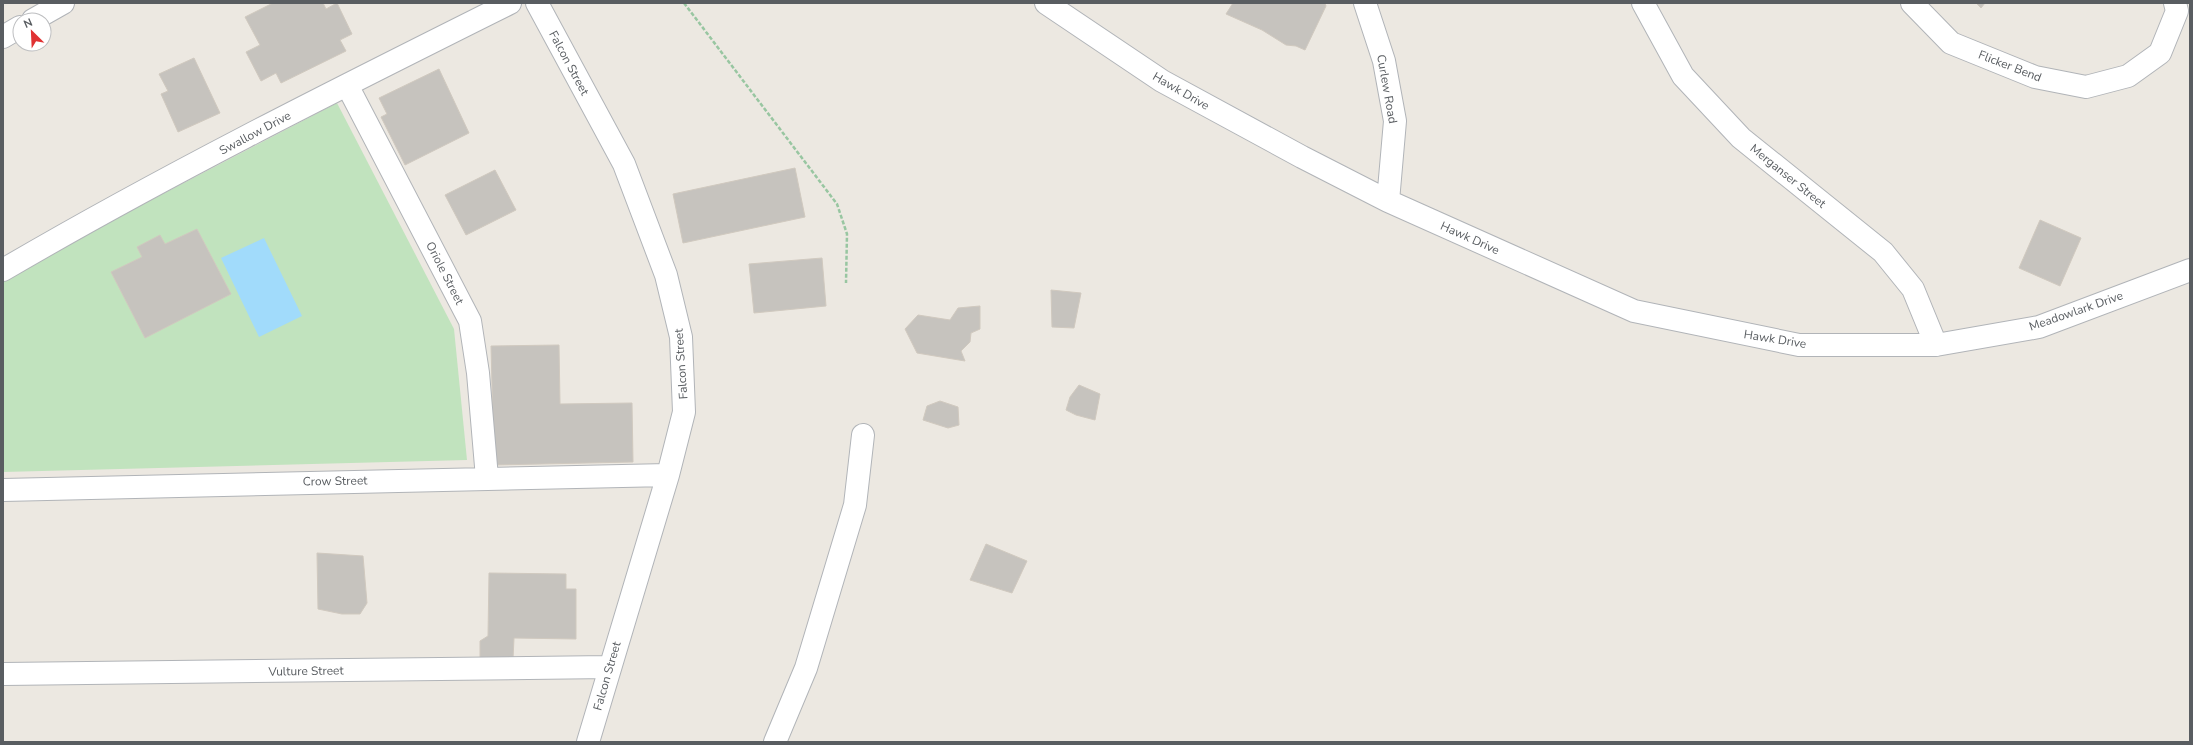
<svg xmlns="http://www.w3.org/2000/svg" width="2193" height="745" viewBox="0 0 2193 745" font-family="'Nunito Sans',sans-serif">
<rect width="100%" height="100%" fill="#ece8e1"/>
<path fill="#c1e3be" d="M337 103 454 329 467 460 3 472V281L59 248Z"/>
<path fill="#a1dbfb" d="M264 238 302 316 259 337 221 258Z"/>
<path fill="#c6c3be" stroke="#d0c9bf" d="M273 3H323L326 9 337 3 352 34 340 40 346 51 281 83 276 73 261 81 246 52 260 45 245 17Z
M1233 3H1325L1326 6 1305 50 1296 46 1286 45 1262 30 1226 14Z
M1976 3H1985L1981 8Z
M194 58 220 113 178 132 161 94 168 91 159 74Z
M439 69 469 133 405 165 381 117 387 114 379 98Z
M795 168 805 217 683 243 673 194Z
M495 170 516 210 466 235 445 195Z
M2040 220 2081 238 2060 286 2019 268Z
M197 229 231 294 145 338 111 272 142 257 137 247 160 235 165 244Z
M822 258 826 306 754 313 749 264Z
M1051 290 1081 293 1074 328 1052 327Z
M980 306V329L971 333 970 342 961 351 965 361 917 353 905 329 918 315 950 320 958 308Z
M559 345 560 404 632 403 633 462 494 465 491 346Z
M1079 385 1100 394 1095 420 1076 415 1066 410 1070 397Z
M940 401 958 407 959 425 948 428 923 420 927 406Z
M986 544 1027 561 1012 593 970 580Z
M317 553 363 556 367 603 360 614H342L318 609Z
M489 573 566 574V589H576V639L514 638 513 659H480V641L488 636Z"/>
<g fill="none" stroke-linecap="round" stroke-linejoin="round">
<defs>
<path id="minor" d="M537 3 624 164 666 275 681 337 684 412 668 475 588 742
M1046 3 1162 81 1302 157 1388 201 1634 311 1799 345H1936L2039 327 2190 270
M1365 3 1384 61 1395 121 1388 201
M1643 3 1683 76 1741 138 1883 252 1913 289 1936 345
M1912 3 1951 43 2035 77 2086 87 2128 76 2160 53 2177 11 2175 3
M33 20 63 3
M3 37 20 27
M347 85 470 321 478 373 487 478
M3 270C167 174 340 88 510 3
M3 490 668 475
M3 674 609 667
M775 742 806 668 855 505 863 435"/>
</defs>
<use href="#minor" stroke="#b1b4b8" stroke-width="24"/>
<path stroke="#98c6a1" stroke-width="2.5" stroke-dasharray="4 2" stroke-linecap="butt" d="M684 3 837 204 847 234 846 283"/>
<use href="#minor" stroke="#fff" stroke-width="22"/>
</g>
<g text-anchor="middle" stroke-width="4" stroke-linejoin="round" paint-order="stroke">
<g font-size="12" fill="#595d61" stroke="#fff">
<text transform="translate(569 63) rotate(62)" y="4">Falcon Street</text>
<text transform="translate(2010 66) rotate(21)" y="4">Flicker Bend</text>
<text transform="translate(1387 89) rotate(80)" y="4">Curlew Road</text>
<text transform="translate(1181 91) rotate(30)" y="4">Hawk Drive</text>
<text transform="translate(255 133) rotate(-28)" y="4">Swallow Drive</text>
<text transform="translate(1788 176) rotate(39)" y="4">Merganser Street</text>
<text transform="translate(1470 238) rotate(24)" y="4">Hawk Drive</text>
<text transform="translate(445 273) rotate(63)" y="4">Oriole Street</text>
<text transform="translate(2076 311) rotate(-19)" y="4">Meadowlark Drive</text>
<text transform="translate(1775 339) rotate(9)" y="4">Hawk Drive</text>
<text transform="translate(681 364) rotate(-94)" y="4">Falcon Street</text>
<text transform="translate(335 481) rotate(-1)" y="4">Crow Street</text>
<text transform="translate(306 671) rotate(-1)" y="4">Vulture Street</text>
<text transform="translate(607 676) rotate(-74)" y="4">Falcon Street</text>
</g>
</g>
<rect width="2193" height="745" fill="none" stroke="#595d61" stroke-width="8"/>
<g transform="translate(32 32) rotate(336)"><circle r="19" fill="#ffffff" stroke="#bdbec0"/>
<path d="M0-3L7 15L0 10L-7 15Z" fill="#e03233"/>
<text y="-6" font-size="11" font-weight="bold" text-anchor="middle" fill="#595d61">N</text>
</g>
</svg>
